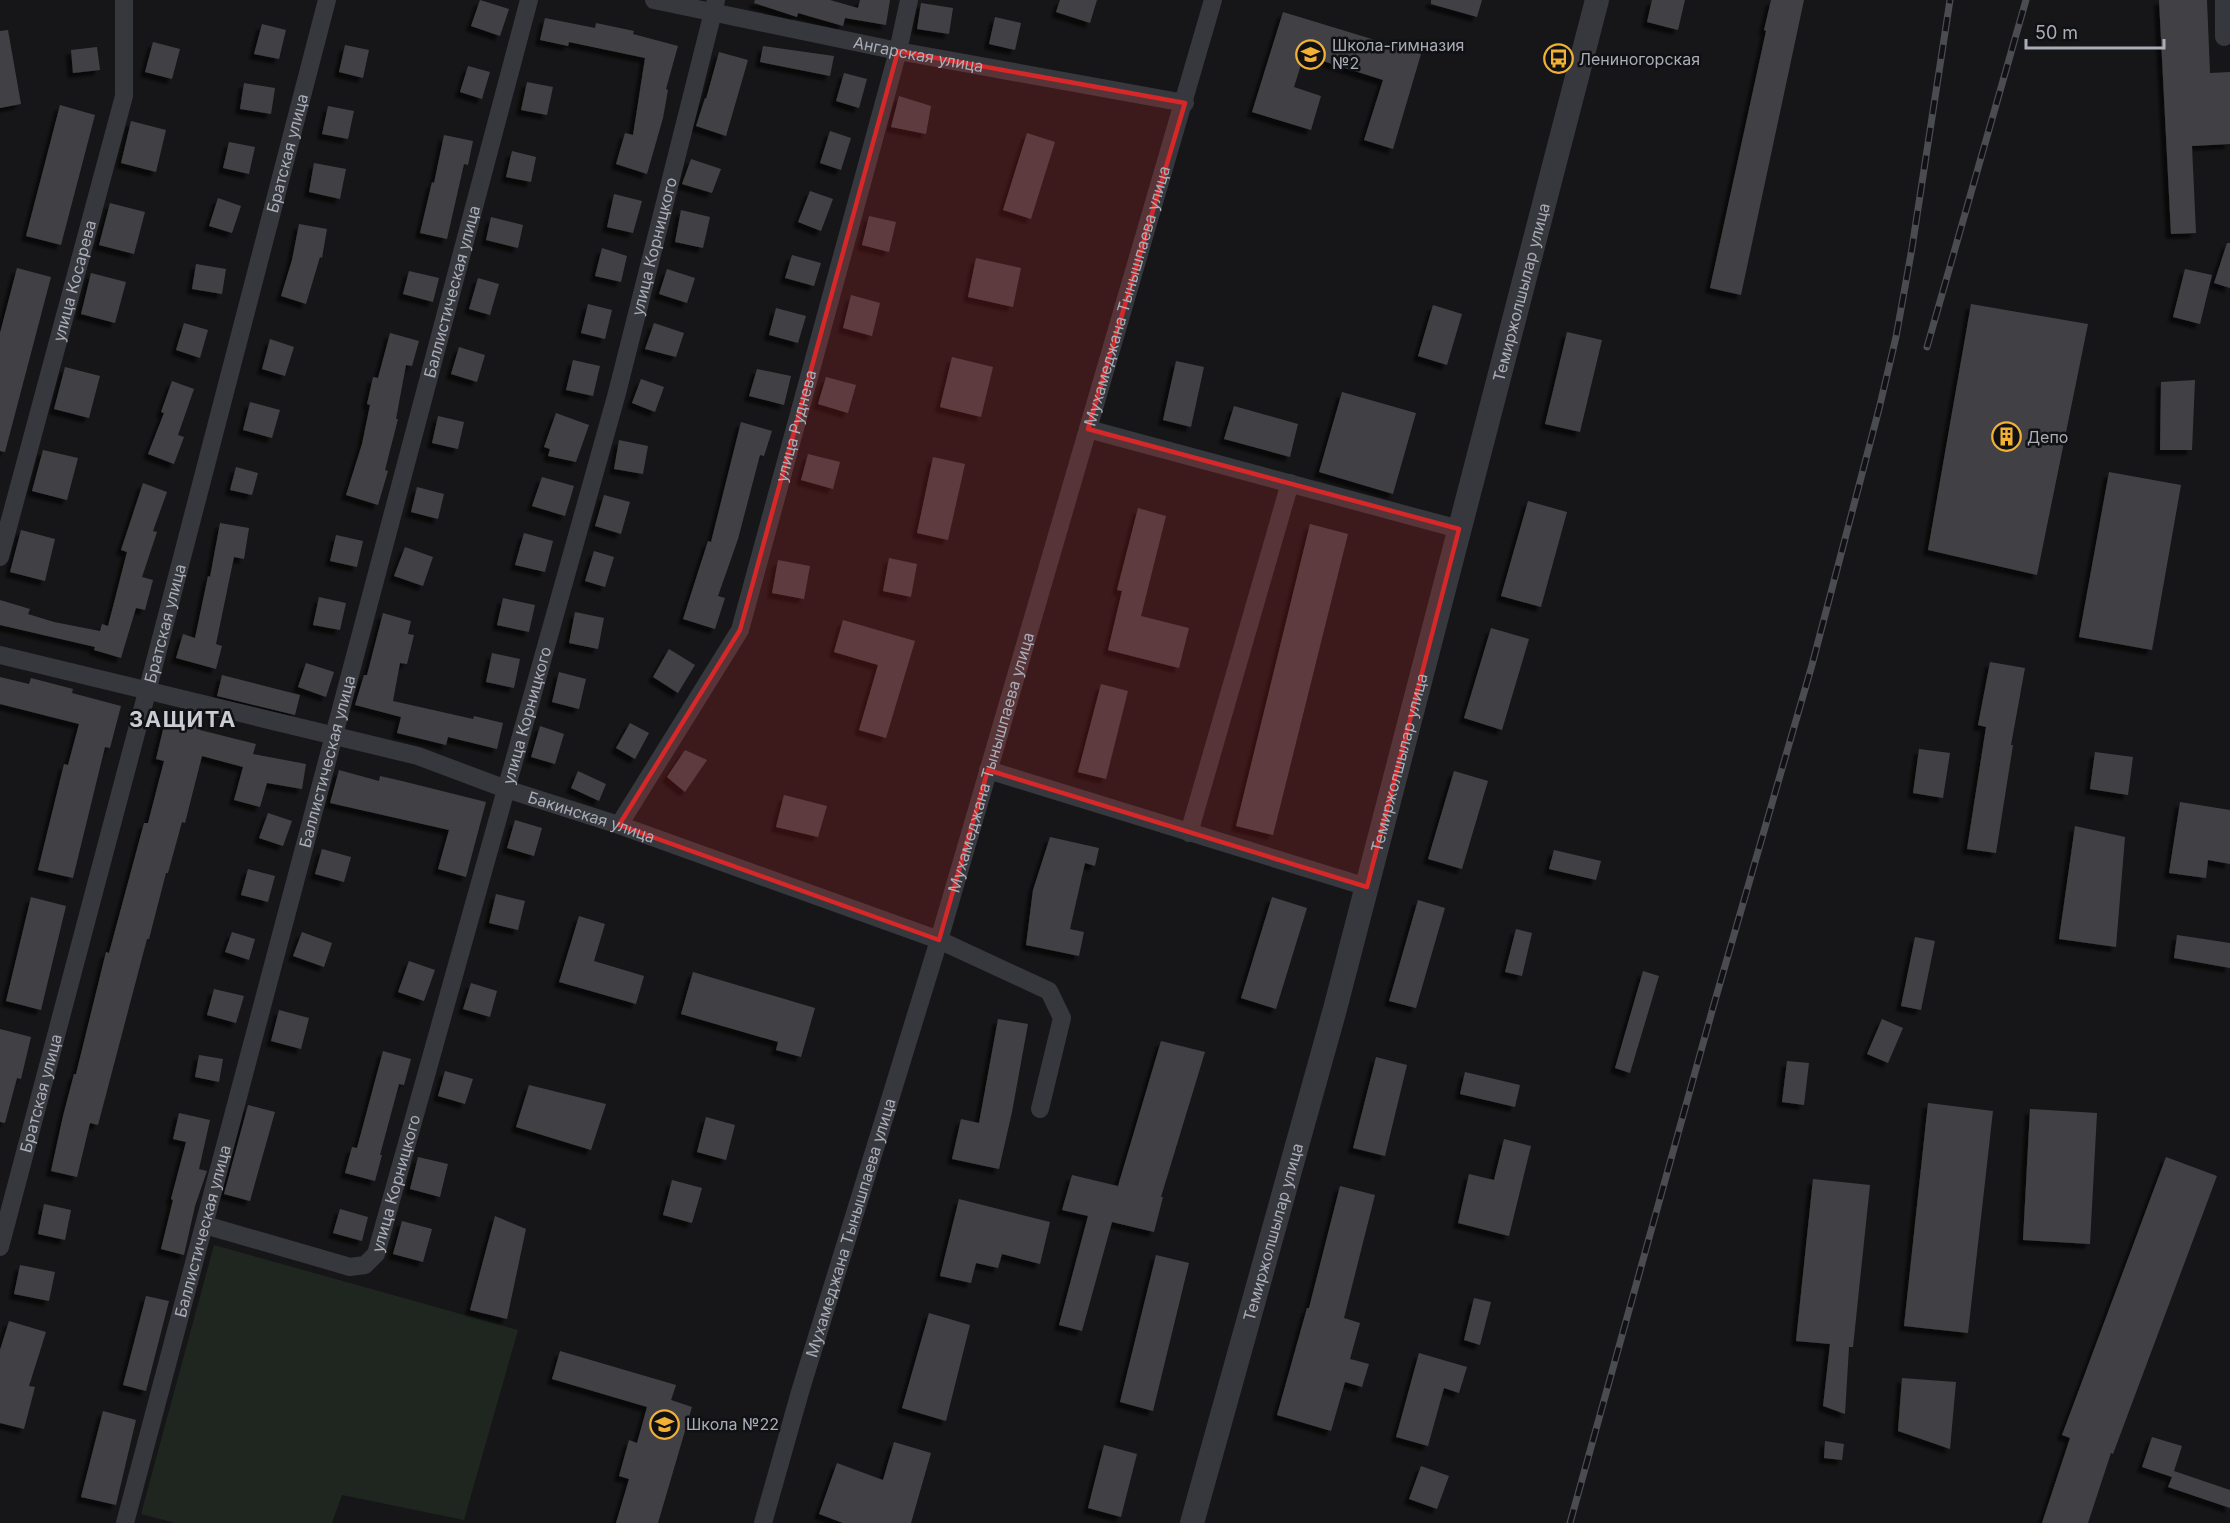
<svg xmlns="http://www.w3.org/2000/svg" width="2230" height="1523" viewBox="0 0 2230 1523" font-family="Inter,sans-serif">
<defs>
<filter id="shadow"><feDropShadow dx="-5" dy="5" stdDeviation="1.5" flood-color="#0009"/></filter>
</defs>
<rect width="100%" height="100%" fill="#161618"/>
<path fill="#1e261f" d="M214 1245 518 1330 464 1520 342 1495 332 1523H175L141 1514Z"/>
<path fill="#404145" filter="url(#shadow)" d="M480 0 509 9 500 36 471 26Z
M755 0H830L858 8 860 0H890L886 25 845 18 843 26 798 13 797 17 754 3Z
M1060 0H1097L1090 23 1056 12Z
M1431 0H1482L1477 17 1431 4Z
M1652 0H1685L1678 30 1647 22Z
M1771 0H1804L1741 295 1710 288 1766 31 1764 30Z
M2159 0H2207L2210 73 2230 72V144L2192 146 2196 233 2171 234Z
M921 3 953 8 949 34 917 29Z
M1283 12 1421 54 1393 149 1364 140 1383 80 1304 55 1294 87 1321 96 1311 130 1252 112Z
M995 17 1021 23 1015 50 989 44Z
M545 18 595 28 596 23 634 31 633 34 678 46 666 89 668 90 663 118 647 174 616 164 625 133 633 135 645 58 569 42 568 46 540 40Z
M262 24 286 30 279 59 254 54Z
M8 30 21 104 0 108V31Z
M153 42 180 49 172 79 145 72Z
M345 45 369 50 363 78 339 72Z
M763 46 834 56 830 76 760 62Z
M97 47 100 70 73 73 71 50Z
M719 52 748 60 726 136 696 126 705 98 706 99Z
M468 66 490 72 482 99 460 92Z
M844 73 867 79 859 108 836 101Z
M527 82 553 87 547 115 521 110Z
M244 83 275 88 271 114 240 109Z
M899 96 931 106 926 134 891 127Z
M60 105 95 115 61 245 26 236Z
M328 106 354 111 348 139 322 134Z
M131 121 166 130 156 172 121 163Z
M830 131 851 138 841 170 820 163Z
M1027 133 1055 142 1031 219 1003 210Z
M444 135 473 141 468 165 464 164 447 239 420 233 432 182 434 183Z
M229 142 255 147 249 174 223 168Z
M512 151 536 157 531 182 506 177Z
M691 159 721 169 712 193 682 184Z
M314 163 346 169 340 199 309 192Z
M810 191 833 199 821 231 798 222Z
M614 194 642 201 633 233 607 227Z
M218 198 241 206 232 233 209 226Z
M110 203 145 212 134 254 99 245Z
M681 210 710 217 703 248 675 242Z
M869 216 896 222 889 252 862 245Z
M491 217 523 225 518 248 486 240Z
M299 224 327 229 322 258 320 257 306 304 281 296 292 260Z
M2227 243H2230V288L2214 283Z
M602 248 627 256 621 282 595 276Z
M792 255 821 263 814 286 785 278Z
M976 258 1021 268 1013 307 968 297Z
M196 264 226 269 222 294 192 289Z
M17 268 51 277 5 452 0 451V333Z
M667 269 695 278 687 303 659 294Z
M2185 269 2212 275 2200 324 2173 317Z
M409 271 439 278 433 302 403 294Z
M91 273 126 282 115 323 81 314Z
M478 278 499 284 490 315 469 309Z
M851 295 880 303 872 336 843 328Z
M588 304 612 310 605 339 581 333Z
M1971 304 2088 324 2037 575 1928 550Z
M1433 305 1462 314 1447 365 1418 356Z
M776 308 806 316 798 343 769 335Z
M184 323 208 330 200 358 176 350Z
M654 323 684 333 676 357 645 349Z
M1567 332 1602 340 1580 432 1545 424Z
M390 333 419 341 412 366 406 365 396 419H398L385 470 388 471 378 505 346 495 362 444 370 405 367 404 373 377 378 378Z
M270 339 294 347 285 376 262 369Z
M459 347 485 355 477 382 451 374Z
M952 357 993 367 981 417 940 407Z
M573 360 600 366 593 396 566 390Z
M1176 361 1204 367 1191 427 1163 420Z
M65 367 100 376 89 418 54 409Z
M757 369 791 376 784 405 749 396Z
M826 377 856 385 848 413 818 404Z
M641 379 664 387 655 412 632 403Z
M2195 380 2192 450H2160L2161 382Z
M172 381 194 389 178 435 184 437 174 464 148 454 164 413 161 412Z
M1342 392 1416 413 1393 494 1319 472Z
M250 402 280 410 272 438 243 430Z
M1234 406 1298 424 1290 457 1224 439Z
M556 413 589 425 576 462 548 456 550 449 544 447Z
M438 416 464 422 458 449 432 443Z
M741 422 772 431 764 456 760 455 738 539 718 596 725 598 715 629 683 619 708 541 711 542Z
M619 440 648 446 643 474 614 469Z
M43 450 78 458 67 500 32 491Z
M808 454 840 462 833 489 801 480Z
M933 457 965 464 948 540 917 533Z
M236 467 258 473 252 495 230 490Z
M2109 472 2181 485 2152 650 2079 637Z
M542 477 574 486 565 516 532 506Z
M143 483 167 492 153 531 157 532 142 577 153 580 145 610 136 608 121 658 94 650 95 647 0 625V600L30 609 28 614 54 622 100 631 102 624 108 626 127 552 121 550Z
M417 487 444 494 438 519 411 512Z
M604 495 630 502 621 534 595 526Z
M1528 501 1567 512 1541 607 1501 596Z
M1138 508 1166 516 1141 616 1189 628 1179 668 1108 650 1122 591 1117 590Z
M220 523 249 528 244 559 234 557 216 644 222 646 216 669 176 658 183 634 195 638 208 576 210 577Z
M1310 524 1348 534 1273 835 1236 826Z
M21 530 55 539 45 581 10 572Z
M524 533 553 541 545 572 515 565Z
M336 535 363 541 357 567 330 561Z
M405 547 433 557 423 586 394 576Z
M594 551 614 557 605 587 585 581Z
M889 558 917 564 911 597 883 591Z
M778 560 810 566 804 599 772 593Z
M319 597 346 603 340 630 313 625Z
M503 598 535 605 529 632 497 625Z
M575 612 604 618 598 649 569 643Z
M383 613 411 621 408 634 414 635 407 664 400 663 393 701 473 719 474 716 503 723 497 749 448 737 446 745 397 733 401 717 355 705 364 675H367Z
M843 620 915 641 886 738 859 730 878 665 834 652Z
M1491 628 1529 639 1502 730 1464 718Z
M669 649 695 665 678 693 653 677Z
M492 653 520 659 514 688 486 682Z
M1990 662 2025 668 2011 745H2013L1996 853 1967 849 1986 727 1978 725Z
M306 663 334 672 326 697 298 687Z
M559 672 586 679 579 709 552 702Z
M222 675 300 695 295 715 217 696Z
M0 677 29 684 31 678 73 689 72 693 121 706 110 748 105 747 73 878 38 870 64 764 68 765 79 724 0 704Z
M1101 684 1128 691 1106 779 1078 772Z
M166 717 201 726 200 730 256 744 253 754 306 764 302 789 267 783 260 807 234 800 243 767 202 756 185 823 182 822 168 873H166L149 939H147L98 1125 90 1123 77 1177 51 1171 63 1116 74 1074H76L106 952 109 953 144 823H148L164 761 156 759Z
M630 723 649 733 635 759 616 748Z
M540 726 564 734 555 764 531 757Z
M1919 749 1950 753 1943 798 1913 793Z
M685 750 707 760 685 792 667 777Z
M2095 752 2133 757 2128 795 2090 789Z
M339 770 379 781 380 776 402 781 486 802 466 877 438 869 449 830 330 803Z
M578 771 606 784 599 801 571 788Z
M1454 771 1488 781 1462 869 1428 859Z
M784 795 827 806 818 837 776 827Z
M2180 802 2230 810V864L2208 860 2206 878 2169 873Z
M268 813 292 821 283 846 259 838Z
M515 820 542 828 534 856 507 848Z
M2075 826 2125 837 2116 947 2059 939Z
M1050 837 1099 848 1095 866 1085 863 1070 929 1084 932 1079 956 1026 945 1033 890Z
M322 849 351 857 344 882 315 874Z
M1554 850 1601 861 1596 880 1549 869Z
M248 869 275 876 268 902 241 895Z
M496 894 525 901 518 930 489 923Z
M31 897 66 906 41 1010 6 1001Z
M1272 897 1307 908 1276 1009 1241 998Z
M1418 900 1445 908 1416 1008 1389 1001Z
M579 916 605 924 594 961 644 976 636 1004 559 982Z
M1516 929 1532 933 1522 976 1505 972Z
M232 932 255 939 249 960 225 952Z
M302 932 332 943 324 967 293 956Z
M2177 935 2230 943V968L2174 958Z
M1915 937 1935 941 1921 1010 1901 1006Z
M409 961 435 970 424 1001 398 992Z
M1643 971 1659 976 1630 1073 1615 1068Z
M693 972 815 1008 801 1057 776 1050 778 1042 681 1014Z
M471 983 497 991 490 1017 463 1009Z
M214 989 244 996 236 1023 207 1015Z
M279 1010 309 1018 301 1049 271 1041Z
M998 1019 1028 1024 1012 1112 999 1169 952 1159 961 1119 979 1123Z
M1882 1019 1903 1028 1888 1063 1867 1054Z
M0 1029 31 1037 21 1079 17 1078 5 1123 0 1122Z
M1161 1041 1205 1052 1161 1197H1163L1154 1232 1112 1222 1082 1331 1059 1325 1088 1216 1062 1210 1072 1175 1118 1186Z
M383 1051 411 1059 404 1085 399 1084 380 1155H382L375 1181 345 1173 352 1147 357 1148Z
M199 1055 223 1059 219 1082 195 1077Z
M1376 1057 1407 1065 1385 1156 1353 1148Z
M1787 1061 1809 1063 1804 1105 1782 1102Z
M445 1071 473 1079 465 1104 438 1096Z
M1465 1072 1520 1085 1515 1107 1460 1094Z
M529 1085 606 1104 591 1150 516 1127Z
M1928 1103 1993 1111 1968 1333 1904 1326Z
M248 1105 275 1112 250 1201 224 1194Z
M2030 1109 2097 1113 2090 1244 2023 1240Z
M179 1113 210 1120 199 1169 207 1171 195 1206 184 1255 161 1249 173 1200 171 1199 186 1142 173 1139Z
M706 1117 735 1125 726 1160 697 1152Z
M1504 1139 1531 1146 1509 1236 1458 1223 1469 1174 1494 1180Z
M418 1157 448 1164 440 1197 410 1189Z
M2166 1157 2217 1176 2113 1454 2111 1453 2088 1523H2042L2070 1438 2062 1435Z
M1813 1179 1870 1185 1853 1347H1849L1845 1414 1823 1406 1830 1344 1796 1341Z
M672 1180 702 1188 692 1223 663 1215Z
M1340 1186 1375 1195 1344 1318 1360 1323 1350 1359 1369 1364 1362 1387 1345 1382 1331 1431 1277 1415 1307 1308H1309Z
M959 1199 1050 1222 1040 1264 1002 1254 998 1268 976 1263 971 1283 940 1276Z
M44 1204 71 1210 65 1240 38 1234Z
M340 1209 368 1217 362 1241 333 1233Z
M495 1216 526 1229 507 1319 470 1310Z
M402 1221 432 1229 423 1262 393 1254Z
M1156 1255 1189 1263 1153 1411 1120 1402Z
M20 1265 55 1272 49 1301 14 1294Z
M146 1296 169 1301 146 1391 123 1385Z
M1474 1298 1491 1302 1480 1345 1464 1340Z
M929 1313 970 1325 946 1421 902 1408Z
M9 1321 46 1332 29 1386 35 1387 24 1429 0 1423V1350Z
M560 1351 676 1385 671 1400 692 1407 658 1523H616L629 1479 619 1476 629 1440 637 1443 647 1407 552 1379Z
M1419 1353 1467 1367 1459 1393 1444 1388 1428 1446 1396 1437Z
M1902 1378 1956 1382 1950 1449 1898 1431Z
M103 1411 136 1420 116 1505 81 1497Z
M2152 1437 2182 1446 2174 1471 2230 1490V1508L2168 1487 2172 1477 2142 1467Z
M1825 1441 1844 1444 1842 1460 1824 1458Z
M894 1442 931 1453 911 1523H843L819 1514 837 1463 883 1480Z
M1104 1445 1137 1454 1121 1517 1088 1508Z
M1421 1466 1449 1476 1437 1509 1409 1499Z"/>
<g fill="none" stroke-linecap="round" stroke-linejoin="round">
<g stroke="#37383d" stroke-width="18">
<path id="s1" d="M654 0 898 51 1185 103"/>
<path d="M2224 0V37"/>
<path d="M1088 429 1459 529"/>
<path id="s2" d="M0 557 124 96V0"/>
<path id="s3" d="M0 655 418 756 506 789 619 825 939 940 1049 991 1062 1018 1040 1109"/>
<path d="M988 770 1367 887"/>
<path id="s4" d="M619 825 740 630 898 51 909 0"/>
<path d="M1189 833 1290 483"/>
<path id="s5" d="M205 1225 350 1267 365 1265 376 1254 617 393 716 0"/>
<path id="s6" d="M0 1247 147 692 327 0"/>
<path id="s7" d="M125 1523 529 0"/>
<path id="s8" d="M763 1523 800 1392 939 940 1213 0"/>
</g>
<path stroke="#37383d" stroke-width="24" id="s9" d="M1192 1523 1335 1009 1597 0"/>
<defs>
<path id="rail" d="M1927 347 2026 0
M1570 1523 1714 1004 1812 665 1879 409 1896 337 1912 248 1950 0"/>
</defs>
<use href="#rail" stroke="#4a4c52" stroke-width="7"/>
<use href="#rail" stroke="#111113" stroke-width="4.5" stroke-dasharray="14" stroke-linecap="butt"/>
</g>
<path fill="#d62828" fill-opacity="0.2" stroke="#d62828" stroke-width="4.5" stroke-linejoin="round" d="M898 51 1185 103 1088 429 1459 529 1367 887 988 770 939 940 619 825 740 630Z"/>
<defs>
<symbol id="school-ring" viewBox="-11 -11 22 22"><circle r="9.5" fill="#111113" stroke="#f2b134" stroke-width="1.5"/><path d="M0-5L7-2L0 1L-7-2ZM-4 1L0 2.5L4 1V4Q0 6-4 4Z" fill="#f2b134"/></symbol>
<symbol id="bus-ring" viewBox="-11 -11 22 22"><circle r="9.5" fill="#111113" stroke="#f2b134" stroke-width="1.5"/><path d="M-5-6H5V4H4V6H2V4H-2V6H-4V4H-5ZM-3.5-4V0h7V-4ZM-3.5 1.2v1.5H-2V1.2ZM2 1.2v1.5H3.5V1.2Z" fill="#f2b134"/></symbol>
<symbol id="building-ring" viewBox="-11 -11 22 22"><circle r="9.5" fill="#111113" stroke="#f2b134" stroke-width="1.5"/><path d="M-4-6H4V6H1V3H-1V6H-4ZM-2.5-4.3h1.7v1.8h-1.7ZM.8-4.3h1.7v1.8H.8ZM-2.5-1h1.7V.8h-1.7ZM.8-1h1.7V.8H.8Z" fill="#f2b134"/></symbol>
</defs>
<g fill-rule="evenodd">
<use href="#school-ring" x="1294" y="38" width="33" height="33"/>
<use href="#bus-ring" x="1542" y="42" width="33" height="33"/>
<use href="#building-ring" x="1990" y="420" width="33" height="33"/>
<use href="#school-ring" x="648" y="1408" width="33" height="33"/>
</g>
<g text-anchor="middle" stroke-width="5" stroke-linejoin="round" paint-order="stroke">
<g font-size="16" fill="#a8adb8" stroke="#111113" text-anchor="start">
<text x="1332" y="51">Школа-гимназия<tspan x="1332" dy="18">№2</tspan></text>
<text x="1579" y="65">Лениногорская</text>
<text x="2027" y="443">Депо</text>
<text x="686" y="1430">Школа №22</text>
</g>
<g font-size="16" fill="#a8adb8" stroke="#111113">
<text dy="6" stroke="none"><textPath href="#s1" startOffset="270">Ангарская улица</textPath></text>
<text dy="6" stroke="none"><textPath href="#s6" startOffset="1131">Братская улица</textPath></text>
<text dy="6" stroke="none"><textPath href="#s5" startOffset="1227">улица Корницкого</textPath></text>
<text dy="6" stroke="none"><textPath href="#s2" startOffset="286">улица Косарева</textPath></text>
<text dy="6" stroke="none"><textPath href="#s7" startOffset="1274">Баллистическая улица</textPath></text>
<text dy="6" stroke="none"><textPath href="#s9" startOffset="1274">Темиржолшылар улица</textPath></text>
<text dy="6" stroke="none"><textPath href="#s8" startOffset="1280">Мухамеджана Тынышпаева улица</textPath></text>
<text dy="6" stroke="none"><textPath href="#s4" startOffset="441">улица Руднева</textPath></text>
<text dy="6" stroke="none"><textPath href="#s6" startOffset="645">Братская улица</textPath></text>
<text dy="6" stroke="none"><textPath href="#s5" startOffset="741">улица Корницкого</textPath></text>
<text dy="6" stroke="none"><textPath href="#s7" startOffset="788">Баллистическая улица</textPath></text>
<text dy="6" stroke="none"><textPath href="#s8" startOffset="794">Мухамеджана Тынышпаева улица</textPath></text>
<text dy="6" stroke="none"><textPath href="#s9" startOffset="788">Темиржолшылар улица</textPath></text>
<text dy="6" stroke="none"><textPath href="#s3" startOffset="614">Бакинская улица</textPath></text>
<text dy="6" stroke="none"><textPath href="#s6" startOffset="159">Братская улица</textPath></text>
<text dy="6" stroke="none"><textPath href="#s5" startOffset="255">улица Корницкого</textPath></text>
<text dy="6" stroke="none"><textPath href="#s8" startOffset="308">Мухамеджана Тынышпаева улица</textPath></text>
<text dy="6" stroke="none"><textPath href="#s7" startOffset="302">Баллистическая улица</textPath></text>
<text dy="6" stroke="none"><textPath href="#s9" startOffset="302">Темиржолшылар улица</textPath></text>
</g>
<g font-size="22" font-weight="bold" letter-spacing="1.5" fill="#c9ccd4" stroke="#111113">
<text x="183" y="727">ЗАЩИТА</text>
</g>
</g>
<path d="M2026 39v9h138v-9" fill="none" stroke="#a8adb8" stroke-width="3"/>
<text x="2035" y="39" font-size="18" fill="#a8adb8" stroke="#111113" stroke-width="4.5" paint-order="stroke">50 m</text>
</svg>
